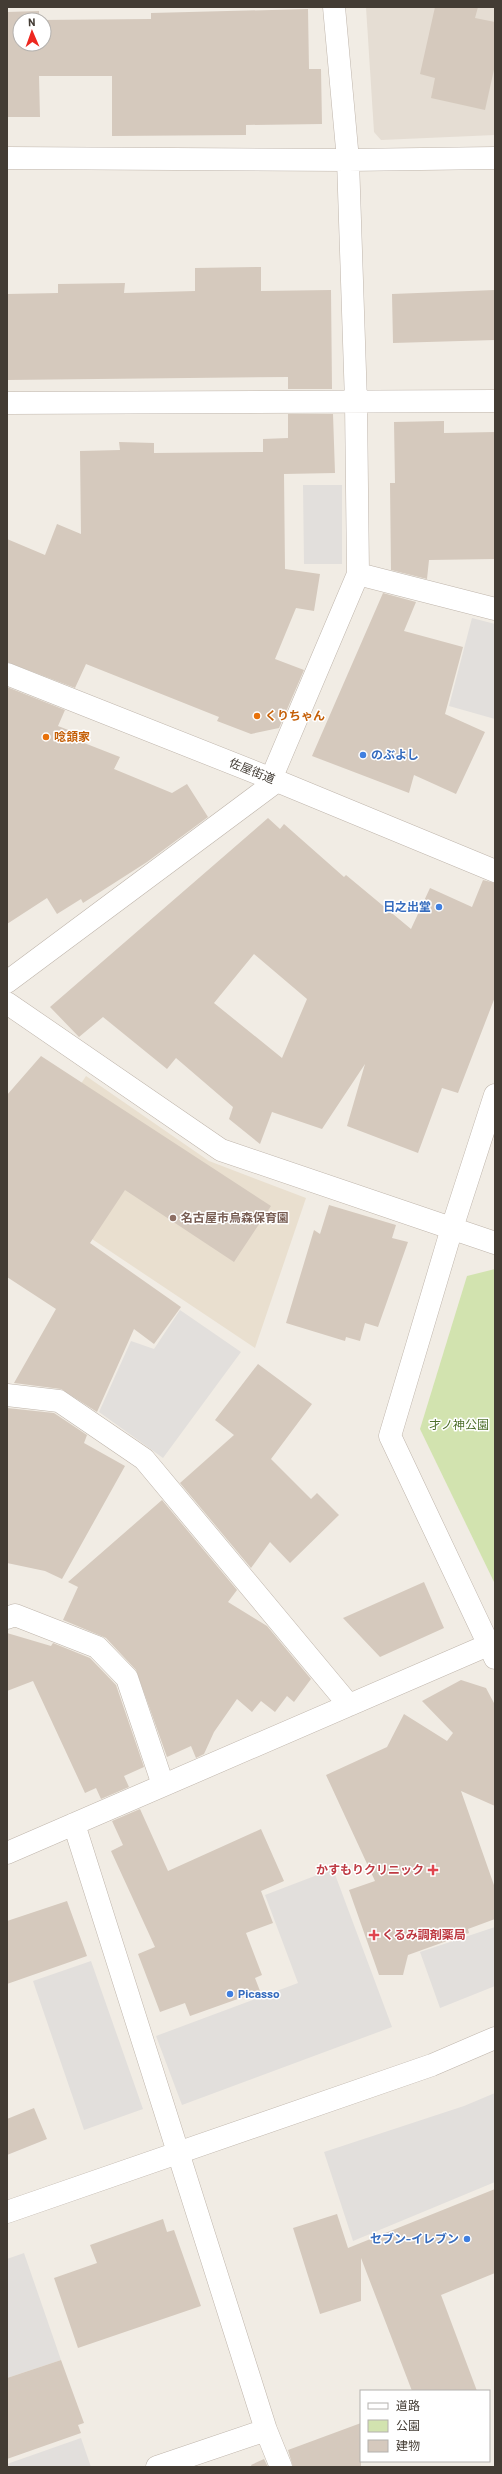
<svg xmlns="http://www.w3.org/2000/svg" width="502" height="2474" viewBox="0 0 502 2474" font-family="Barlow,'Noto Sans JP',sans-serif">
<rect width="100%" height="100%" fill="#f1ece4"/>
<path fill="#e5ddd3" d="M366 7H495V135L381 140 374 132Z"/>
<path fill="#e9dfcf" d="M86 1076 209 1161 306 1198 255 1348 92 1239 9 1194Z"/>
<path fill="#d2e3af" d="M495 1269V1584L420 1429 467 1276Z"/>
<path fill="#e2dfdc" d="M303 485H342V564H304Z
M472 618 495 624V719L449 706Z
M180 1310 241 1352 163 1458 99 1412 131 1341 154 1349Z
M333 1869 392 2027 182 2105 156 2036 298 1983 265 1895Z
M495 1927V1986L440 2008 420 1952Z
M91 1961 143 2109 84 2130 33 1981Z
M495 2093V2182L353 2241 324 2152 464 2106Z
M24 2253 61 2360 7 2378V2259Z
M81 2438 91 2467H7V2464Z"/>
<path fill="#d5c9bd" fill-rule="evenodd" d="M435 7H478L475 18 495 22V65L485 110 431 98 435 78 420 74Z
M308 9 309 69H321L322 124 246 125V135L112 136V76H39L40 117H7V12L39 11V20L151 19V13ZM20 20H44V44H20Z
M261 267V291L331 290 332 389H288V377L7 380V294L58 293V284L125 283 124 293 195 291V268Z
M495 290V340L393 343 392 294Z
M288 414H333L335 473 284 474 285 569 320 574 314 611 296 608 275 659 304 670 279 728 251 734 217 721 219 717 86 664 75 688 7 662V539L45 555 57 524 81 534 80 451 120 450 119 442 154 443V453L263 452V439L288 438Z
M444 421V433L495 432V559L429 560 427 579 391 570 390 483H395L394 422Z
M383 593 416 602 404 631 463 647 445 714 485 732 456 794 414 775 409 793 312 756Z
M7 687 65 710 58 726 76 733 74 739 120 757 114 769 172 793 187 784 208 817 147 862 83 903 81 899 57 914 47 898 7 924Z
M268 818 280 829 284 824 344 877 346 875 411 929 430 888 472 907 483 880 495 883V997L458 1093 442 1088 418 1153 347 1126 365 1064 322 1129 272 1112 260 1144 229 1119 233 1107 176 1058 167 1069 103 1017 79 1037 50 1007ZM254 954 307 999 282 1058 214 1003Z
M41 1056 271 1206 234 1262 125 1190 90 1243 181 1307 154 1344 134 1329 97 1412 61 1389 14 1383 56 1309 7 1277V1095Z
M329 1205 396 1225 392 1238 408 1242 378 1327 365 1323 360 1341 346 1337 345 1341 286 1323 314 1230 320 1234Z
M258 1364 312 1404 271 1459 311 1499 317 1493 339 1515 290 1563 270 1542 251 1568 180 1483 234 1435 215 1420Z
M7 1408 54 1413 87 1435 84 1443 125 1466 62 1579 45 1571 7 1563Z
M162 1500 237 1590 228 1602 267 1626 311 1679 294 1702 287 1696 275 1712 261 1701 252 1712 237 1699 214 1732 204 1754 196 1758 191 1746 167 1757 136 1670 106 1638 63 1620 78 1587 68 1582Z
M424 1582 444 1628 380 1657 343 1618Z
M7 1633 51 1646 53 1643 90 1658 116 1685 144 1767 124 1776 129 1787 101 1799 96 1788 85 1793 33 1681 7 1691Z
M461 1680 486 1688 495 1705V1806L461 1791 495 1888V1919L468 1929 469 1933 408 1955 403 1975H379L349 1890 375 1881 326 1775 387 1747 404 1714 447 1741 453 1733 422 1701Z
M140 1809 168 1871 261 1829 284 1881 261 1891 273 1923 246 1933 262 1975 255 1978 260 1991 190 2016 185 2003 160 2012 138 1954 155 1947 111 1851 123 1845 112 1821Z
M67 1901 87 1956 7 1984V1921Z
M34 2108 47 2139 7 2155V2119Z
M495 2189V2273L441 2295 477 2391H412L361 2258V2301L320 2314 293 2228 337 2214 348 2248Z
M163 2219 167 2232 174 2230 201 2306 78 2348 54 2278 97 2263 90 2245Z
M61 2360 84 2423 78 2425 81 2433 7 2459V2378Z
M361 2423V2467H293L288 2450Z
M264 2459 268 2467H252L251 2465Z"/>
<g fill="none" stroke-linecap="round" stroke-linejoin="round">
<defs>
<path id="minor" d="M7 158 348 160 495 158
M7 403 495 401
M358 574 495 609
M7 674 277 781 495 871
M271 779 358 574 356 402 348 160 334 7
M7 982 277 781
M7 1003 221 1150 495 1243
M495 1095 452 1228 390 1436 495 1658
M7 1395 59 1401 144 1459 349 1705
M7 1618 15 1615 97 1647 127 1678 163 1785
M74 1824 266 2430 281 2467
M7 1853 495 1642
M7 2212 432 2065 495 2038
M157 2467 266 2430"/>
</defs>
<use href="#minor" stroke="#bfb5ab" stroke-width="23"/>
<use href="#minor" stroke="#fff" stroke-width="22"/>
</g>
<g fill="#e8710a" stroke="#fff" stroke-width="1.5">
<circle cx="257" cy="716" r="4"/>
<circle cx="46" cy="737" r="4"/>
</g>
<g fill="#3f7fe0" stroke="#fff" stroke-width="1.5">
<circle cx="363" cy="755" r="4"/>
<circle cx="439" cy="907" r="4"/>
<circle cx="230" cy="1994" r="4"/>
<circle cx="467" cy="2239" r="4"/>
</g>
<circle fill="#8d6e63" stroke="#fff" stroke-width="1.5" cx="173" cy="1218" r="4"/>
<g fill="#e0444e" stroke="#fff" stroke-width="1.5">
<path d="M431 1864h4v4h4v4h-4v4h-4v-4h-4v-4h4z"/>
<path d="M372 1929h4v4h4v4h-4v4h-4v-4h-4v-4h4z"/>
</g>
<g text-anchor="middle" stroke-width="3" stroke-linejoin="round" paint-order="stroke">
<g font-size="12" font-weight="bold" fill="#c56008" stroke="#fff" text-anchor="start">
<text x="265" y="720">くりちゃん</text>
<text x="54" y="741">唸頷家</text>
</g>
<g font-size="12" font-weight="bold" fill="#366cbe" stroke="#fff" text-anchor="start">
<text x="371" y="759">のぶよし</text>
<text x="431" y="911" text-anchor="end">日之出堂</text>
<text x="238" y="1998">Picasso</text>
<text x="459" y="2243" text-anchor="end">セブン-イレブン</text>
</g>
<g font-size="12" fill="#433c34" stroke="#fff">
<text transform="translate(252 771) rotate(22)" y="4">佐屋街道</text>
</g>
<g font-size="12" font-weight="bold" fill="#785e54" stroke="#fff" text-anchor="start">
<text x="181" y="1222">名古屋市烏森保育園</text>
</g>
<g font-size="12" fill="#4e702c" stroke="#fff">
<text x="459" y="1429">才ノ神公園</text>
</g>
<g font-size="12" font-weight="bold" fill="#be3a42" stroke="#fff" text-anchor="end">
<text x="424" y="1874">かすもりクリニック</text>
<text x="382" y="1939" text-anchor="start">くるみ調剤薬局</text>
</g>
</g>
<rect width="502" height="2474" fill="none" stroke="#433c34" stroke-width="16"/>
<rect x="360" y="2390" width="130" height="72" fill="#ffffff" stroke="#b4b1ae"/>
<rect x="368" y="2403" width="20" height="6" fill="#ffffff" stroke="#b4b1ae"/>
<text x="396" y="2410" font-size="12" fill="#433c34">道路</text>
<rect x="368" y="2420" width="20" height="12" fill="#d2e3af" stroke="#b4b1ae"/>
<text x="396" y="2430" font-size="12" fill="#433c34">公園</text>
<rect x="368" y="2440" width="20" height="12" fill="#d5c9bd" stroke="#b4b1ae"/>
<text x="396" y="2450" font-size="12" fill="#433c34">建物</text>
<g transform="translate(32 32) rotate(358)"><circle r="19" fill="#ffffff" stroke="#b4b1ae"/>
<path d="M0-3L7 15L0 10L-7 15Z" fill="#ed271f"/>
<text y="-6" font-size="11" font-weight="bold" text-anchor="middle" fill="#433c34">N</text>
</g>
</svg>
